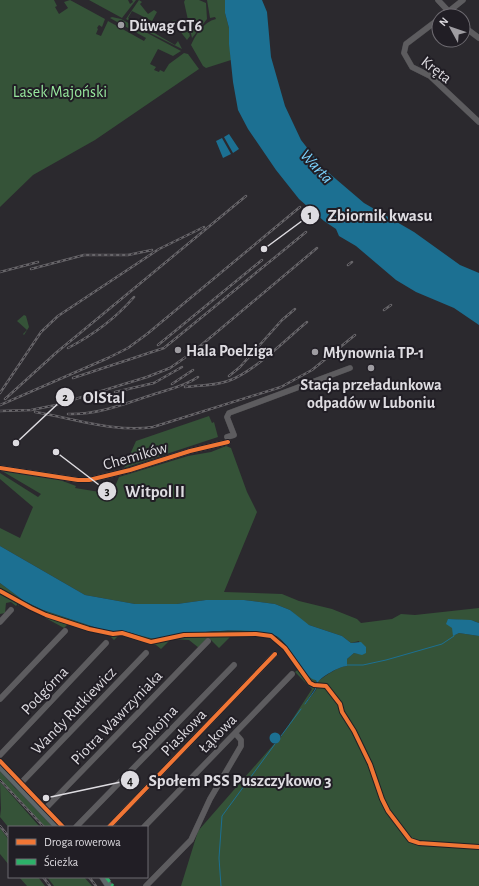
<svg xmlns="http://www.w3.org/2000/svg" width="479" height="886" viewBox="0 0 479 886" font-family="'Alegreya Sans',sans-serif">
<rect width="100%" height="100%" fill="#2b292e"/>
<path fill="#355338" d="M0 0H54L57 6 55 7 59 14 68 8 64 2 70 0 105 19 102 27 99 25 97 28 98 29 96 34 101 36 108 21 144 41 146 38 110 18 112 17 121 19 181 51 173 56 158 49 150 64 156 67 154 70 159 72 160 70 164 72 169 64 184 53 188 54 199 69 95 140 33 175 0 207Z
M89 0H128L130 4 133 2 132 0H136L122 18Z
M139 0 142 2 140 4 148 14 154 10 157 12 152 21 132 11 128 18 148 29 147 32 126 19Z
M185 0H199L206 3 207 19 192 38 184 2Z
M207 0H225V13L229 28 231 60 206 68 203 66 191 45C195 36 203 22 216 19L215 17 210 18Z
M185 18 190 36 187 40 172 21 175 20 181 29 187 28Z
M151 31 175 45 178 41 182 49 150 33Z
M24 315 26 316 29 327 24 335 23 334 27 330 17 321Z
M209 416 212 423 214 422 218 437 124 468 136 441Z
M226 446 231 448 247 492 257 512 224 592 282 594 299 601 332 609 357 619 361 623 392 619 401 614 415 615 479 608V623L474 621 449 619 455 635 459 633 479 636V886H181L198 831 274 744 277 743 312 689 295 672 300 668 298 664C280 641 272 630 240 635 257 635 270 632 282 645L280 647C267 631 248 637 230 637L219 648 209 638 199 648 189 640 171 639 161 649 156 645 120 634 114 640 111 637 117 632C93 638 23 603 0 590V583L24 601 43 610 108 632 117 630 157 639 190 633 245 630 261 631 279 638 302 667 316 680V685L311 684 301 669C304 676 307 685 316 686L305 704 316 690 318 681C326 676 338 666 347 666V659L354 653 360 654 359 641 351 643 342 636 306 624 290 610 275 604 244 600H206L177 604H135L85 595 0 546V528L20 538 33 507 0 479V473L38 497 41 494 2 471 60 480 76 486 75 488 112 494 119 477 188 456 211 452Z
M0 592 18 603 16 606 11 602 6 603 5 613 0 614Z
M19 603 37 612 63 621 62 623 66 624 67 622 69 623 64 628 20 604 18 606Z
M0 771 15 788 21 793 55 827H45L0 779Z
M0 782 40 827 9 828 0 817 1 809Z
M0 828 9 840V865L0 854Z
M19 877H38L45 886H27Z
M47 877H84L92 886H54Z"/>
<path fill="#1c7092" d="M225 0H262L267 12 271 57 285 106 301 140 323 168 364 203 414 232 460 265 479 273V325L454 308 416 292 396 280 356 246 339 236 336 229 324 221 299 199 276 170 248 129 238 110 233 82 229 44V28L225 13Z
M229 134 239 149 233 153 224 137Z
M222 138 231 154 223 158 216 141Z
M0 546 85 595 135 604H177L206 600H244L275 604 290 610 309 625 342 636 351 643 361 642 366 647V653L362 655 354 653 347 659V666C341 666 319 677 317 684L316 680C305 681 289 640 274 635 250 627 205 631 180 635 172 635 164 640 156 639 140 637 125 628 109 632L43 610 24 601 0 583Z
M448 619 471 620 479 623V636L459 633 453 636 452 628 446 624Z
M269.5 738a5.5 5.5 0 1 1 11 0a5.5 5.5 0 1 1-11 0Z"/>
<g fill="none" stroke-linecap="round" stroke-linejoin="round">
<path stroke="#1c7092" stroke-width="1" d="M347 665H363L386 660 442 644 454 636
M305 704 315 690 317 684
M281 736 301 709
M221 886 219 858 222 816 275 744"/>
<defs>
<path id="minor" d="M438 0 453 16
M443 16 463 0
M439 19 406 44 404 53 412 67 430 76 479 122
M463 26 479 38
M227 437 234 435 227 417 229 413 350 368
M0 468 78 480H89L130 470 190 451 228 442
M0 622 11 610
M0 699 65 631
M0 755 106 643
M19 785 146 653
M43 811 208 641
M76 827 234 665
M109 827 275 654
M144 827 292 674
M146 886 191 840 210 799 241 746V740L235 733"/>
<path id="major" d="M0 766 58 827
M103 877 109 886"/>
</defs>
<use href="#minor" stroke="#48474a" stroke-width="6"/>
<use href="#major" stroke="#48474a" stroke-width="8"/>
<use href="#minor" stroke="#5d5c5f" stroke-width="5.5"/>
<use href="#major" stroke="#5e676a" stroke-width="7"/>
<defs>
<path id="rail" d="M348 265 352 262
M31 269 84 255H128L152 250
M0 272 38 262
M384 310 391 305
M158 345 262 260
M68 348C93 335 116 318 134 297
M229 376 240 367 282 320 295 309
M73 378 164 348 306 232
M172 384 193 370
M185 387C200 385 214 386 228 381 254 372 285 340 307 322
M115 392 154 383 182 367
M0 393 41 332 58 316 159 249 204 227
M5 399 57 352 246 196
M0 405 108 358 128 348 147 334 300 207
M0 411 31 410 56 405 147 377 170 368 193 352 317 248
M35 412C72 418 116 433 153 427L281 387 312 370 355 335
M68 414C100 415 129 402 158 393 171 389 187 385 198 377
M0 780 44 827
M0 826 9 837
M43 877 50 886
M89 877 96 886"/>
</defs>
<use href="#rail" stroke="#676569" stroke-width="2.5"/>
<use href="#rail" stroke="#211e25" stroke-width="1" stroke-dasharray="3" stroke-linecap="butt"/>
<path stroke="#2db169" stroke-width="3" stroke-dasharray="6 3" stroke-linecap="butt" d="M106 877 113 886"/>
<defs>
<path id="cycleway" d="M0 468 78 480H89L130 470 190 451 228 442
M0 591 31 608 46 615 89 629 113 634 122 633 151 642 184 635 256 634 271 636 285 648 310 683 314 685 326 686 340 704 342 712 354 731 370 764 382 799 388 811 410 840 419 843 479 847
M0 761 63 827
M109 827 275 654"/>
</defs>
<use href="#cycleway" stroke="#211e25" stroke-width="6"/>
<use href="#cycleway" stroke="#f07635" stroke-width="4"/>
</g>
<g fill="#9f9da2" stroke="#211e25" stroke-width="1.5">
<circle cx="121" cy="25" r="4"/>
<circle cx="178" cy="350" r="4"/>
<circle cx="315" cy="352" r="4"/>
<circle cx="371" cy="368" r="4"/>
</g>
<g text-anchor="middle" stroke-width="4" stroke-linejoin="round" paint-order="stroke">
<g font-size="16" font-weight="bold" fill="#dedce1" stroke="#211e25" text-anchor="start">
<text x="129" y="31">Düwag GT6</text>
<text x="186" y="356">Hala Poelziga</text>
<text x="323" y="358">Młynownia TP-1</text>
<text x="371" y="390" text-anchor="middle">Stacja przeładunkowa<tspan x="371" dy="18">odpadów w Luboniu</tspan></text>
</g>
<g font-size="16" fill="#dedce1" stroke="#211e25">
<text transform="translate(437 69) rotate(38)" y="6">Kręta</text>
<text transform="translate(135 455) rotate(-16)" y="6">Chemików</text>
<text transform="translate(44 690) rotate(-46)" y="6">Podgórna</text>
<text transform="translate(73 710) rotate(-46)" y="6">Wandy Rutkiewicz</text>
<text transform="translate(116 717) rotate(-46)" y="6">Piotra Wawrzyniaka</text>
<text transform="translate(154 728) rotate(-46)" y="6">Spokojna</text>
<text transform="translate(183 732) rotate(-46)" y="6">Piaskowa</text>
<text transform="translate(217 733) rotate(-46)" y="6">Łąkowa</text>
</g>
<g font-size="16" fill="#97e89e" stroke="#211e25">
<text x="60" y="97">Lasek Majoński</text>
</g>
<g font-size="17" font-style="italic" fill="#7bd3fd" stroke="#211e25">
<text transform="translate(317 166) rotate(47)" y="6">Warta</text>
</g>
</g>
<path fill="none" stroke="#dedce1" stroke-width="1.5" d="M264 249L310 215M16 443L65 397M56 452L107 491M46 798L130 780"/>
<g fill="#dedce1" stroke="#211e25" stroke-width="1.5">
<circle cx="264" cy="249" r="4"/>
<circle cx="16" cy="443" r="4"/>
<circle cx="56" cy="452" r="4"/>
<circle cx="46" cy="798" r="4"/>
<circle cx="310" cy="215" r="10"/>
<circle cx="65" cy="397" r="10"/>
<circle cx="107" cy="491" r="10"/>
<circle cx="130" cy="780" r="10"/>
</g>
<g font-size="12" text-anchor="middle" font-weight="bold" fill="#111">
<text x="310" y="219">1</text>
<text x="65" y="401">2</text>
<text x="107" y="495">3</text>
<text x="130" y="785">4</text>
</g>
<g font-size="17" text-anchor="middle" font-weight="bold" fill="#dedce1" stroke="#211e25" stroke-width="4" stroke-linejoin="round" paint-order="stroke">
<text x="380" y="221">Zbiornik kwasu</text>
<text x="104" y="403">OlStal</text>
<text x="155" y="497">Witpol II</text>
<text x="240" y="786">Społem PSS Puszczykowo 3</text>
</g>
<rect x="8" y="826" width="140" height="52" fill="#211e25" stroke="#6d6a70"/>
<rect x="16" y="839" width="20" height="6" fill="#f07635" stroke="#6d6a70"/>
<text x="44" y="846" font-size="12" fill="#dedce1">Droga rowerowa</text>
<rect x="16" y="859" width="20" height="6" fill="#2db169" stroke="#6d6a70"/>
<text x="44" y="866" font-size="12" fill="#dedce1">Ścieżka</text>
<g transform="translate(451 28) rotate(310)"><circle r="19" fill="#211e25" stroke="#6d6a70"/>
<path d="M0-3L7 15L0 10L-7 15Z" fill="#9f9da2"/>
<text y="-6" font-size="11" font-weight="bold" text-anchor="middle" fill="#dedce1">N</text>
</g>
</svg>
